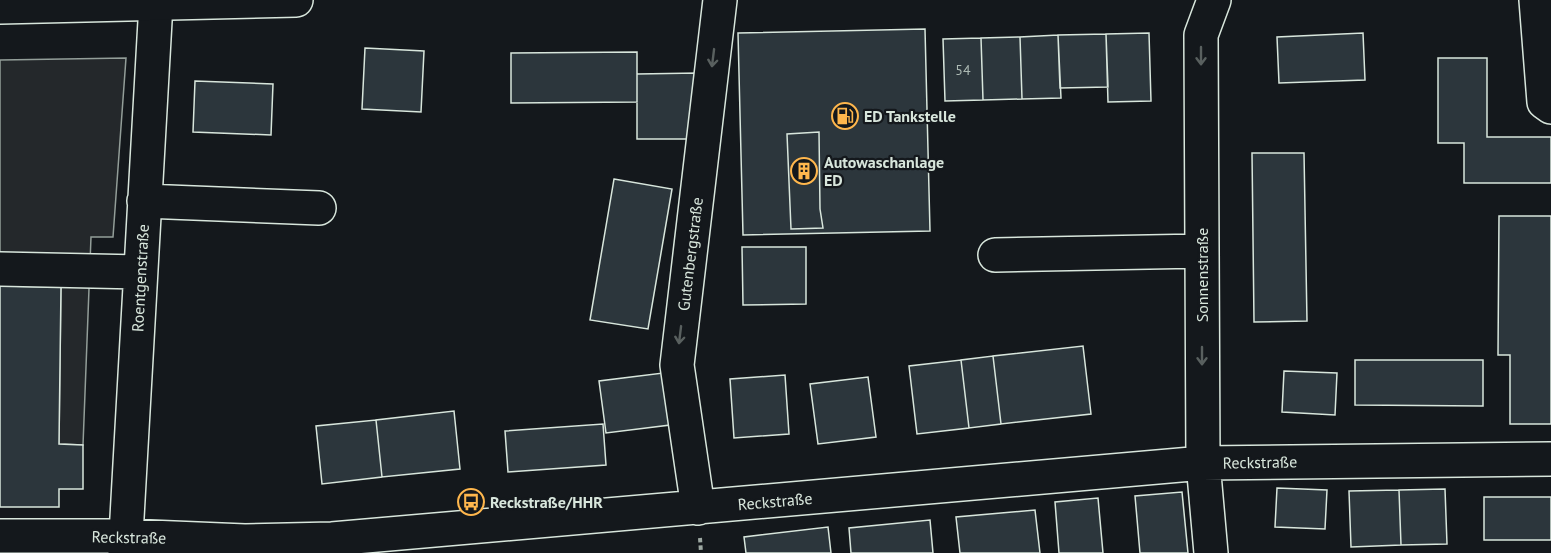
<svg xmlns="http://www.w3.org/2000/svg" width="1551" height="553" viewBox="0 0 1551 553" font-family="'PT Sans',sans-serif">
<rect width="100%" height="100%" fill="#14181c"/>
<path fill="#24282b" stroke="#939e99" stroke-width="1.5" d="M126 58 113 237H91L83 445 59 444 61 287 0 286V60Z"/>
<path fill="#2c363c" stroke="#d8e6dc" stroke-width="1.5" d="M925 29 930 231 743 235 738 33Z
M1149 33 1151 101 1108 102 1106 34Z
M1363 33 1365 80 1279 83 1277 37Z
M1106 34 1108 87 1060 88 1058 35Z
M1058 35 1061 98 1022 99 1020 37Z
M1020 37 1022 99 983 100 981 38Z
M981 38 983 100 945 101 943 39Z
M365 48 424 51 421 112 362 109Z
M637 52V102L511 103V53Z
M1438 58H1487V137H1551V183H1464V143H1438Z
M698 73 699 139H637V74Z
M195 81 273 84 271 135 193 132Z
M819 132 820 209 823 228 791 229 787 134Z
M1252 153H1304L1307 321 1254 322Z
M614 179 672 189 648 329 590 320Z
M1499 216H1551V424H1510V355H1498Z
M742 247H806V304L743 305Z
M0 286 61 287 59 444 83 445V489H59V507H0Z
M1083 346 1091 414 1001 424 993 356Z
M993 356 1001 424 969 428 961 360Z
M961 360 969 428 917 434 909 366Z
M1355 360H1483V406L1355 405Z
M1284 371 1337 373 1335 415 1282 412Z
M663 373 670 425 606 433 599 381Z
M785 375 789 434 734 438 730 379Z
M868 377 876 437 818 444 810 384Z
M454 411 460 469 382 477 376 420Z
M376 420 382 477 322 484 316 426Z
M603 424 606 465 508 472 505 431Z
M1277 488 1327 490 1325 529 1275 527Z
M1445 489 1447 544 1401 545 1399 490Z
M1399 490 1401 545 1351 547 1349 491Z
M1182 492 1188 553H1140L1135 496Z
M1484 497H1551V540H1484Z
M1098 498 1103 553H1059L1055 502Z
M1035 510 1040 553H960L956 517Z
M930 520 933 553H851L849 528Z
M828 527 831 553H746L744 537Z"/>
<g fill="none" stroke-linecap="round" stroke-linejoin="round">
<defs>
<path id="minor" d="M1536 0 1544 102 1551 107
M144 201 319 208
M995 255 1202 251
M0 269 140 272
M698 508 677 365 720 0
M0 536H126L245 541 332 539 1203 463 1551 459
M125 553 156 3
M1211 553 1203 463 1201 35 1214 0"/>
<path id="major" d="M0 7 296 0"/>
</defs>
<use href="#minor" stroke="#d8e6dc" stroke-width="36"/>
<use href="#major" stroke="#d8e6dc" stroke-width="36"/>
<path stroke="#9da8a2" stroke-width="4" stroke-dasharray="4.5 3" stroke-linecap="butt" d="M700 538 701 553"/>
<use href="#minor" stroke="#14181c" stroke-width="33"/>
<use href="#major" stroke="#14181c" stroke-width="33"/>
</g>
<defs><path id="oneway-shaft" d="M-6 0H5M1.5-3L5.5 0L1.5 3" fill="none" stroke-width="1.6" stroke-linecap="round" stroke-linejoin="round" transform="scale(1.5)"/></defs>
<g stroke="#59605f">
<use href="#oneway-shaft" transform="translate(1201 56) rotate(90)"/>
<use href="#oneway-shaft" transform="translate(713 58) rotate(97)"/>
<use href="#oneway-shaft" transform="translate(680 335) rotate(97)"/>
<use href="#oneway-shaft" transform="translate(1202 356) rotate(90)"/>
</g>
<defs>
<symbol id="fuel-ring" viewBox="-11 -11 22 22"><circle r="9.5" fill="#14181c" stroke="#ffb74d" stroke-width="1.5"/><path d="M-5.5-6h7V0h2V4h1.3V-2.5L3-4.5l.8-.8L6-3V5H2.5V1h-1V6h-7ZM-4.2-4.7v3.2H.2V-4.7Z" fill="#ffb74d"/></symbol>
<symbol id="building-ring" viewBox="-11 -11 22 22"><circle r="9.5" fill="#14181c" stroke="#ffb74d" stroke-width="1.5"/><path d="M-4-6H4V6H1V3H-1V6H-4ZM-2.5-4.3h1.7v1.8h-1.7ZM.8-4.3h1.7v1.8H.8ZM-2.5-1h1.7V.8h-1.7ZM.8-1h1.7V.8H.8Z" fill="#ffb74d"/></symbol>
<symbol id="bus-ring" viewBox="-11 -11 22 22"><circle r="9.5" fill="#14181c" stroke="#ffb74d" stroke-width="1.5"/><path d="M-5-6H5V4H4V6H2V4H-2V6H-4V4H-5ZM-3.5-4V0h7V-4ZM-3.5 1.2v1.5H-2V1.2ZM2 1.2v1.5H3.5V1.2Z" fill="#ffb74d"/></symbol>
</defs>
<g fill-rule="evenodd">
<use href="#fuel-ring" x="830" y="101" width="30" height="30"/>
<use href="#building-ring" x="789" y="156" width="30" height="30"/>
<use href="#bus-ring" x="456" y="487" width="30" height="30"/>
</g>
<g text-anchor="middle" stroke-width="4.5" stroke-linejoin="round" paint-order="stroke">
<g font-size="14" fill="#adbab4">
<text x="963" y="75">54</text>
</g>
<g font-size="16" font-weight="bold" fill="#d8e6dc" stroke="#14181c" text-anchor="start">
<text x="864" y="122">ED Tankstelle</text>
<text x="824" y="168">Autowaschanlage<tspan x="824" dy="18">ED</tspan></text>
<text x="490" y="508">Reckstraße/HHR</text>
</g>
<g font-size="16" fill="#d8e6dc" stroke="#14181c">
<text transform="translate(690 254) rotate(-83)" y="6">Gutenbergstraße</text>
<text transform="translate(1202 275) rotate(-90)" y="6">Sonnenstraße</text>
<text transform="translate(140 278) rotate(-87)" y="6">Roentgenstraße</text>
<text transform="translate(1260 462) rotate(-1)" y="6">Reckstraße</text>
<text transform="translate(775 501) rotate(-5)" y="6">Reckstraße</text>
<text transform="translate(129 537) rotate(1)" y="6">Reckstraße</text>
</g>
</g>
</svg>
